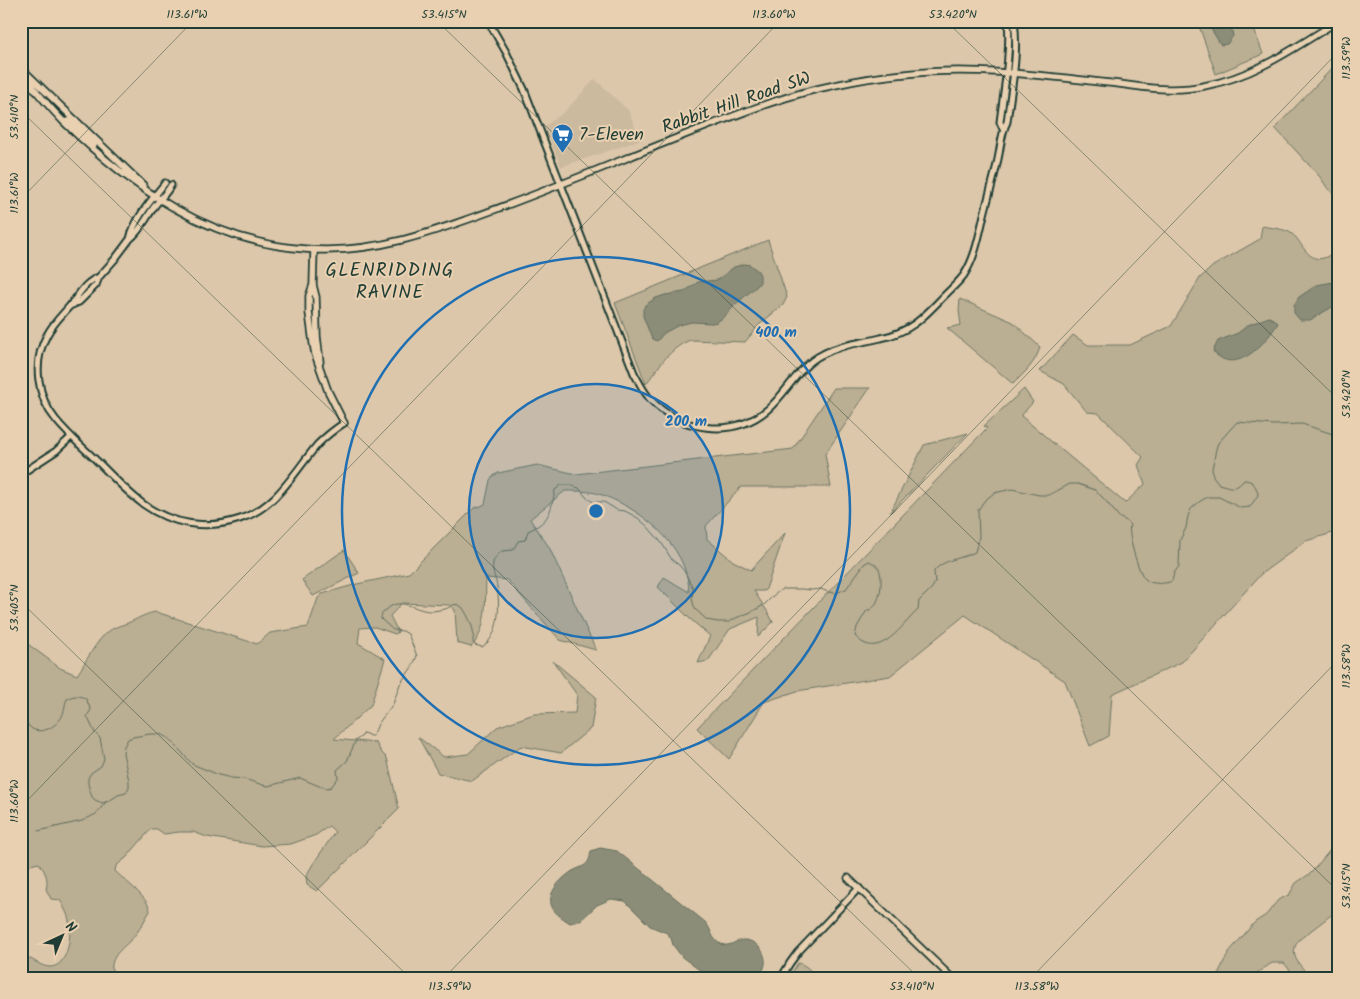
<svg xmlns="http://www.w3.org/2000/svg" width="1360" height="999" viewBox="0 0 1360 999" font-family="Kalam,sans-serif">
<rect width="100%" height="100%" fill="#ddc7aa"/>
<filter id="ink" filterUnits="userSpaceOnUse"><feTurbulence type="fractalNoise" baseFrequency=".02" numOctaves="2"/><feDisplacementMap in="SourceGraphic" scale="10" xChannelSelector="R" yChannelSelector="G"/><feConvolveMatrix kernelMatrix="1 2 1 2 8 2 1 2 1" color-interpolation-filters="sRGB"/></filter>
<g filter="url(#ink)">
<path fill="#ccba9f" d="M595 79 629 111 640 140 561 167 545 126 564 112Z"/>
<path fill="#baae93" stroke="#6c7664" d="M1196 21H1251L1263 54 1216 74 1198 23Z
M1339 61V199L1328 189 1320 177 1275 128Z
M1262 226C1271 228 1281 228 1289 232 1298 237 1299 243 1305 250 1317 265 1327 258 1339 248V531L1306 541 1261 574 1182 662 1112 694 1109 736 1090 746 1065 681 965 615 890 676 797 691 764 702 729 759 697 728 987 428 984 426 1024 389 1033 402 1021 416 1125 503 1145 484 1138 465 1143 457 1098 413 1087 412 1064 384 1040 371 1073 335 1088 345H1130L1171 326 1200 278 1213 266 1260 239Z
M768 240 787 297 783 305 760 324 745 342 691 340C671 346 658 368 646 384L615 303Z
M960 299 1013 322 1040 347C1036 363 1024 373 1013 384L947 328 961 325 959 311Z
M834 388H870L825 454 831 487H741L706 526 707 539 733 561 751 570 785 533 766 589 764 591H754L769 614 773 622 758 637 759 617 730 629 708 661 698 663 710 636 689 618 658 587 664 577 689 592C688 544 638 506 596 493 587 491 575 491 565 491L530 519 549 547 596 650 560 640 507 580 486 578C485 600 488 630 471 647L457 643 455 610 449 605 402 603 390 616 398 632 395 634 375 627 360 628 358 643 385 659 371 705 334 739 376 743 381 752 387 758 399 809 317 891 307 885 306 876 313 864 335 832 329 826 316 835 291 844 262 846 207 837 193 832H179L164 834 157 829H151L126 858 116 866 115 871C125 881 149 898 150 911 145 919 141 928 135 935 127 946 110 954 112 970L107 978H21V955C31 957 40 967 50 967 68 967 72 935 69 921 68 914 63 906 60 900L51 899 46 889C49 879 45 871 39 863L21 867V639L60 668 77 675C86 662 96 640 109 631 116 626 123 625 130 622 139 618 147 613 156 612L257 644 270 633 308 627 318 598 322 594 357 584 409 573 474 508 481 506 485 504 490 480 493 476 498 473 537 465 576 474 793 449Z
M968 433 890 513 924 445Z
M344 550 359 573 313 596 302 580Z
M553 661 596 697 591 728 561 753 521 746 472 781 438 773 418 737 444 757 468 754 497 727 534 714 575 713 577 695Z
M1339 834V909L1300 939C1286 954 1301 966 1311 978H1296L1284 963H1272L1249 978H1223L1219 972 1229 952 1255 922 1266 915 1278 900 1289 895 1296 883 1311 873 1331 849Z
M798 963C805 964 813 972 816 978H799L792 972Z"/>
<path fill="#8c8d78" stroke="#606d5d" d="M1206 21H1230L1233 36 1227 44 1221 45Z
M1339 112V141C1334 131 1330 120 1339 112Z
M745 264 750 265 758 271 760 275V282L757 286 737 303 725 316 717 322 712 323 692 322 679 325 664 333 657 341 652 339 643 316V310L645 305 656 298 665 295 684 292 698 282 717 280 734 267Z
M1339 281V303L1310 320H1300L1294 313V305L1299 297 1317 285Z
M1269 317 1275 320 1278 323C1266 343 1235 378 1213 351L1218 341 1238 333 1248 325Z
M600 848 617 851 705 922C712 929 711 940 721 944 729 948 736 940 744 940 757 940 769 955 764 968 763 971 759 975 757 978H721L698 969 682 957 673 945 671 938 667 933 650 926 625 901 611 899 597 905 581 920 570 923C564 919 556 915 552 907 546 893 561 879 571 872 575 869 581 868 585 865 590 861 590 856 591 851Z"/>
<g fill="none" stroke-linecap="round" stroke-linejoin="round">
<path stroke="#606d5d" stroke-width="1" d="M21 702C23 709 23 719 28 725 37 737 55 728 61 718 65 712 64 705 67 699 73 695 80 695 86 699L91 710 87 716 95 733 100 738 104 759 101 766 91 773 88 778V784L92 797 95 800 102 803 109 801 118 795 126 793 129 787V781L123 753 124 746 128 739 133 737 150 734H160L170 739 192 764 219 775 231 778 244 779 263 785 268 786 300 778 319 786 327 788 331 787 338 778 337 770 347 761 356 740 362 736 364 733 370 736H373L378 724 393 704 400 684 412 667 417 656 408 634 403 631 393 630 381 619C381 615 382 613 386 610 402 595 415 612 433 611 437 610 441 610 445 609 452 607 454 601 462 607 465 610 473 626 473 631 474 635 473 638 473 642L475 645 482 647C500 636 500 605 497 586 496 579 491 570 493 563 494 558 499 554 502 551L513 550 518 541 525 540 528 531C549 522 551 512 555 490L561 485H570L579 488 586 497 593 502H604L617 510 625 511 638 518 647 526 661 542 672 560 679 565 684 571 693 588 692 599 695 609 707 620 718 622H729L736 618 751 612 764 605 774 595 782 589H802L811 590 821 589 828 592 836 593 846 589 864 564 869 561C874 563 879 567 880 572 883 584 880 602 871 610H867L857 627 855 636C879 663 902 624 918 610L919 601 932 588 935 582 934 571C943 559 962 559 975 552L979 537 978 510 984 501 994 493 1012 489 1039 495H1049L1070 484H1078L1095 490 1104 499 1120 518 1125 520 1130 525C1127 533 1138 572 1145 579 1151 585 1166 584 1172 581L1174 573 1179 566 1180 540 1186 528 1188 516 1191 509 1199 502 1207 497H1219L1241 508 1250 507 1258 495C1257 487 1253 480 1244 480 1235 491 1231 487 1219 484L1213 476 1212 469 1216 449 1218 443 1237 422 1274 425 1302 424 1339 436
M38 831 82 821 96 814 106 802"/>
<defs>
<path id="tertiary" d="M488 21 506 52 524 89 634 373C639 382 643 391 650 399 680 431 732 439 767 410 787 393 798 366 823 354 841 344 862 343 881 338 910 332 923 318 943 297 950 290 958 283 964 275 977 255 980 229 986 207 990 191 995 175 998 159 1001 146 1001 133 1007 122 1011 89 1019 54 1014 21
M1003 129 1000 122C1004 90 1011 52 1008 21
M165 183C153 198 134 219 130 239 141 230 146 218 154 207 159 200 166 194 171 185
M99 277C84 282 78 297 68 308 60 317 52 325 47 335 32 362 37 397 56 420 69 436 85 449 99 463 113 477 127 492 143 504 172 525 207 530 240 519 277 507 294 472 318 444 326 436 335 429 344 423
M70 306 79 302 96 285 99 277 115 259 130 239
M21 474 56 451 71 437
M781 978 790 963 798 952 859 888"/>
<path id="secondary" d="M21 68 144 186
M21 74C36 90 49 107 64 122 132 188 208 242 305 249 373 255 437 231 499 208 564 184 628 157 692 132 739 114 785 95 835 85 858 80 881 76 905 74 955 68 1005 72 1055 77 1076 79 1097 82 1119 84 1147 88 1176 92 1204 86 1256 76 1294 48 1338 21
M64 122 69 121 95 144
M314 250 313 285 309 296V313L313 343 315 354 328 391 344 423
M313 285 316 297 317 336 320 362
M848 878 952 978"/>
</defs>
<use href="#tertiary" stroke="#1f3d34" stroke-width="9"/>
<use href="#secondary" stroke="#1f3d34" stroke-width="9"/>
<use href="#tertiary" stroke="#e9d0b1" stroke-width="5"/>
<use href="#secondary" stroke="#e9d0b1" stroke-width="5.5"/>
</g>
</g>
<path fill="none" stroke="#1f3d34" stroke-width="1" stroke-opacity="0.45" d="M437 21 1339 892M946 21 1339 400M21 111 919 978M21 199 193 21M21 602 410 978M21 807 780 21M444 978 1339 51M1031 978 1339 659"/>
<circle cx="596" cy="511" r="127" fill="#1f6fb2" fill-opacity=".12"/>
<g fill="none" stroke="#1f6fb2" stroke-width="2.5">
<circle cx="596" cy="511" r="127"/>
<circle cx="596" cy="511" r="254"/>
</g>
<defs>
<symbol id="supermarket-pin" viewBox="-11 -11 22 30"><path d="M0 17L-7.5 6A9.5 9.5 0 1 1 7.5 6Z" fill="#1f6fb2" stroke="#e9d0b1"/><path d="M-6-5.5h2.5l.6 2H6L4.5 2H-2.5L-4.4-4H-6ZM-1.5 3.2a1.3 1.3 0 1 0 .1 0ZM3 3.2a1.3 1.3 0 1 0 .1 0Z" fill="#fff"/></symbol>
</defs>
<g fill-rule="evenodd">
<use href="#supermarket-pin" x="550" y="122" width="25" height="34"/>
</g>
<g text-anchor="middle" stroke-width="4" stroke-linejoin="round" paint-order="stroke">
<g font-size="18" fill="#1f3d34" stroke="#e9d0b1">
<text transform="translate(736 102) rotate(-19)" y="6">Rabbit Hill Road SW</text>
</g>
<g font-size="18" fill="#1f3d34" stroke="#e9d0b1" text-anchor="start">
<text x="579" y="140">7-Eleven</text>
</g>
<g font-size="19" letter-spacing="1" fill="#1f3d34" stroke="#e9d0b1">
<text x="390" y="276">GLENRIDDING<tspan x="390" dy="22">RAVINE</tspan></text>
</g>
</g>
<circle cx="596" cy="511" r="8" fill="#1f6fb2" stroke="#e9d0b1" stroke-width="2.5"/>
<g font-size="15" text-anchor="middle" font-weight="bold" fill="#1f6fb2" stroke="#e9d0b1" stroke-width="4" stroke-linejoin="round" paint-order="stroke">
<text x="776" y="337">400 m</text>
<text x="686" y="426">200 m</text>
</g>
<rect width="1360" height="999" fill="none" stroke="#e9d0b1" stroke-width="55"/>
<g transform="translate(62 936) rotate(44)" stroke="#e9d0b1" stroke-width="4" paint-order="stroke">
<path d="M0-4L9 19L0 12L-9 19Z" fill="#1f3d34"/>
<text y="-8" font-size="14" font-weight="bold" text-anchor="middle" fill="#1f3d34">N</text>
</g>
<rect x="28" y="28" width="1304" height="944" fill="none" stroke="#1f3d34" stroke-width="2"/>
<g font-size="12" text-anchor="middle" fill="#1f3d34">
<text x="187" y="18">113.61°W</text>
<text x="444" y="18">53.415°N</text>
<text x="774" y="18">113.60°W</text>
<text x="953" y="18">53.420°N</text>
<text transform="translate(1346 58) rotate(-90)" y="4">113.59°W</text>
<text transform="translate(14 117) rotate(-90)" y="4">53.410°N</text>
<text transform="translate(14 193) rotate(-90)" y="4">113.61°W</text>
<text transform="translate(1346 394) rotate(-90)" y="4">53.420°N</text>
<text transform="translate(14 608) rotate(-90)" y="4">53.405°N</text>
<text transform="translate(1346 666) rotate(-90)" y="4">113.58°W</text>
<text transform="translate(14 801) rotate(-90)" y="4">113.60°W</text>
<text transform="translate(1346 886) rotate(-90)" y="4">53.415°N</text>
<text x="450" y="990">113.59°W</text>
<text x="912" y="990">53.410°N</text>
<text x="1037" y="990">113.58°W</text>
</g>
</svg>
